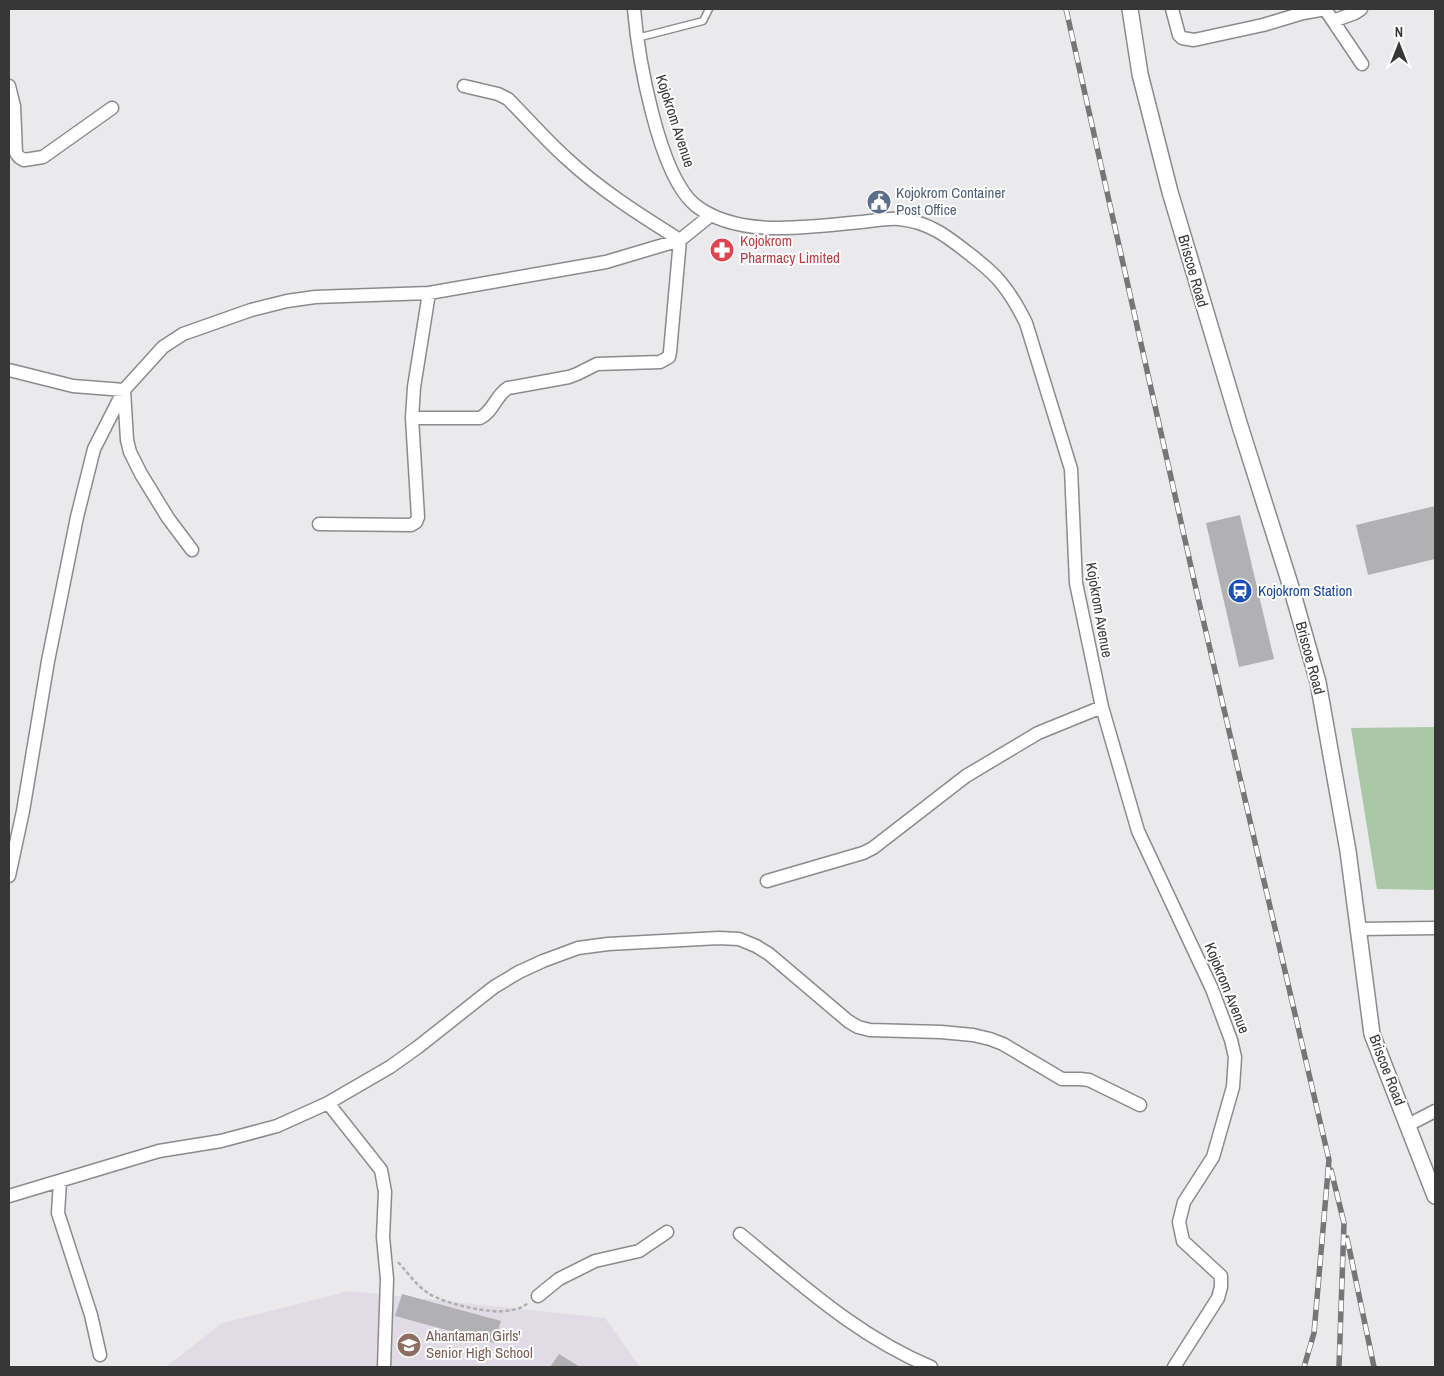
<svg xmlns="http://www.w3.org/2000/svg" width="1444" height="1376" viewBox="0 0 1444 1376" font-family="'Archivo Narrow',sans-serif">
<rect width="100%" height="100%" fill="#eae9ec"/>
<path fill="#e0dbe5" d="M349 1291 605 1318 640 1367H166L222 1323Z"/>
<path fill="#aac8a6" d="M1434 727 1435 735V890L1377 889 1351 728Z"/>
<path fill="#b1b1b4" d="M1435 506V559L1368 575 1356 525Z
M1240 515 1274 659 1239 667 1206 523Z
M402 1294 501 1321 494 1343 395 1316Z
M559 1354 580 1367H550Z"/>
<g fill="none" stroke-linecap="round" stroke-linejoin="round">
<defs>
<path id="service" d="M637 38 703 21 709 9"/>
<path id="minor" d="M634 9C638 56 658 174 695 205 718 223 750 228 778 228 806 228 833 225 861 222 873 221 886 218 899 219 930 222 948 237 972 256 982 264 994 273 1002 284 1012 296 1019 309 1026 323L1071 469 1076 583 1102 707 1138 831 1212 989 1231 1040 1235 1057 1233 1087 1213 1157 1184 1202 1179 1222 1183 1241 1221 1276V1287L1218 1298 1174 1367
M1172 9 1179 35 1182 38 1194 40 1263 25 1303 13 1326 9
M1325 9 1362 64
M1333 21 1355 13 1361 9
M9 86 14 106 16 153 19 157 24 160 43 157 112 108
M9 370 73 386 124 390 127 440 130 452 141 474 168 518 192 550
M412 418H480C493 412 496 395 508 388L569 377 577 374 597 364 660 362 669 357 670 352 680 240C640 215 599 189 565 157 545 139 527 118 508 99L498 94 464 86
M319 524 411 525 416 522 418 517 412 418 414 387 429 293
M9 876 23 811 48 661 77 517 94 449 124 390 163 347 183 334 251 310 287 301 315 297 429 293 606 262 680 240 711 215
M767 881 863 853 873 848 966 776 1038 733 1102 707
M1359 929 1435 928
M328 1103 381 1170 385 1192 383 1237 387 1279 384 1367
M1408 1125 1435 1111
M60 1182 58 1213 91 1315 100 1355
M9 1196 159 1151 221 1141 277 1126 328 1103 390 1067 418 1047 494 987 519 972 543 961 578 948 608 944 719 938 739 939 756 946 769 954 848 1021 858 1027 870 1030 941 1032 973 1035 990 1039 1003 1044 1062 1079H1080L1089 1080 1140 1105
M740 1234C801 1284 857 1336 931 1367
M538 1296 559 1279 595 1261 639 1251 667 1232"/>
<path id="tertiary" d="M1130 9 1140 74 1170 192 1240 426 1291 587 1318 682 1348 851 1372 1034 1435 1196"/>
</defs>
<use href="#service" stroke="#8b8a8c" stroke-width="9"/>
<use href="#minor" stroke="#8b8a8c" stroke-width="15"/>
<use href="#tertiary" stroke="#8b8a8c" stroke-width="18"/>
<path stroke="#b0afb1" stroke-width="2.5" stroke-dasharray="4 2.5" stroke-linecap="butt" d="M398 1262C408 1273 416 1285 428 1293 444 1304 493 1315 511 1310 518 1309 524 1307 529 1302"/>
<use href="#service" stroke="#fff" stroke-width="6"/>
<use href="#minor" stroke="#fff" stroke-width="12"/>
<use href="#tertiary" stroke="#fff" stroke-width="15"/>
<defs>
<path id="rail" d="M1066 9 1196 589 1329 1160 1314 1333 1304 1367
M1331 1170 1344 1223 1339 1367
M1347 1238 1374 1367"/>
</defs>
<use href="#rail" stroke="#777677" stroke-width="5.5"/>
<use href="#rail" stroke="#fff" stroke-width="4" stroke-dasharray="11" stroke-linecap="butt"/>
</g>
<defs>
<symbol id="civic-disc" viewBox="-11 -11 22 22"><circle r="9.5" fill="#5c6f8a" stroke="#fff"/><path d="M-.6-6.5H3V-4.5H.6V-3L4-1V1h2V6H-6V1h2V-1L-.6-3ZM-1.2 2.5V6h2.4V2.5Z" fill="#fff"/></symbol>
<symbol id="pharmacy-disc" viewBox="-11 -11 22 22"><circle r="9.5" fill="#e0444e" stroke="#fff"/><path d="M-2-6h4v4h4v4h-4v4h-4v-4h-4v-4h4Z" fill="#fff"/></symbol>
<symbol id="station-disc" viewBox="-11 -11 22 22"><circle r="9.5" fill="#1a4fb4" stroke="#fff"/><path d="M-3-6H3Q5-6 5-4V2Q5 4 3 4L4.5 6H3L1.5 4h-3L-3 6H-4.5L-3 4Q-5 4-5 2V-4Q-5-6-3-6ZM-3.5-4v3h7v-3ZM-3.5 1v1.5H-2V1ZM2 1v1.5H3.5V1Z" fill="#fff"/></symbol>
<symbol id="school-disc" viewBox="-11 -11 22 22"><circle r="9.5" fill="#8d6e63" stroke="#fff"/><path d="M0-5L7-2L0 1L-7-2ZM-4 1L0 2.5L4 1V4Q0 6-4 4Z" fill="#fff"/></symbol>
</defs>
<g fill-rule="evenodd">
<use href="#civic-disc" x="865" y="188" width="28" height="28"/>
<use href="#pharmacy-disc" x="708" y="236" width="28" height="28"/>
<use href="#station-disc" x="1226" y="577" width="28" height="28"/>
<use href="#school-disc" x="395" y="1331" width="28" height="28"/>
</g>
<g text-anchor="middle" stroke-width="4" stroke-linejoin="round" paint-order="stroke">
<g font-size="15" fill="#383738" stroke="#fff">
<text transform="translate(675 121) rotate(72)" y="5">Kojokrom Avenue</text>
<text transform="translate(1193 271) rotate(74)" y="5">Briscoe Road</text>
<text transform="translate(1099 610) rotate(80)" y="5">Kojokrom Avenue</text>
<text transform="translate(1310 658) rotate(75)" y="5">Briscoe Road</text>
<text transform="translate(1227 988) rotate(68)" y="5">Kojokrom Avenue</text>
<text transform="translate(1387 1070) rotate(69)" y="5">Briscoe Road</text>
</g>
<g font-size="15" fill="#4e5e75" stroke="#fff" text-anchor="start">
<text x="896" y="198">Kojokrom Container<tspan x="896" dy="17">Post Office</tspan></text>
</g>
<g font-size="15" fill="#be3a42" stroke="#fff" text-anchor="start">
<text x="740" y="246">Kojokrom<tspan x="740" dy="17">Pharmacy Limited</tspan></text>
</g>
<g font-size="15" fill="#164399" stroke="#fff" text-anchor="start">
<text x="1258" y="596">Kojokrom Station</text>
</g>
<g font-size="15" fill="#785e54" stroke="#fff" text-anchor="start">
<text x="426" y="1341">Ahantaman Girls'<tspan x="426" dy="17">Senior High School</tspan></text>
</g>
</g>
<rect width="1444" height="1376" fill="none" stroke="#383738" stroke-width="20"/>
<g transform="translate(1399 45)" stroke="#ffffff" stroke-width="4" paint-order="stroke">
<path d="M0-4L9 19L0 12L-9 19Z" fill="#383738"/>
<text y="-8" font-size="14" font-weight="bold" text-anchor="middle" fill="#383738">N</text>
</g>
</svg>
